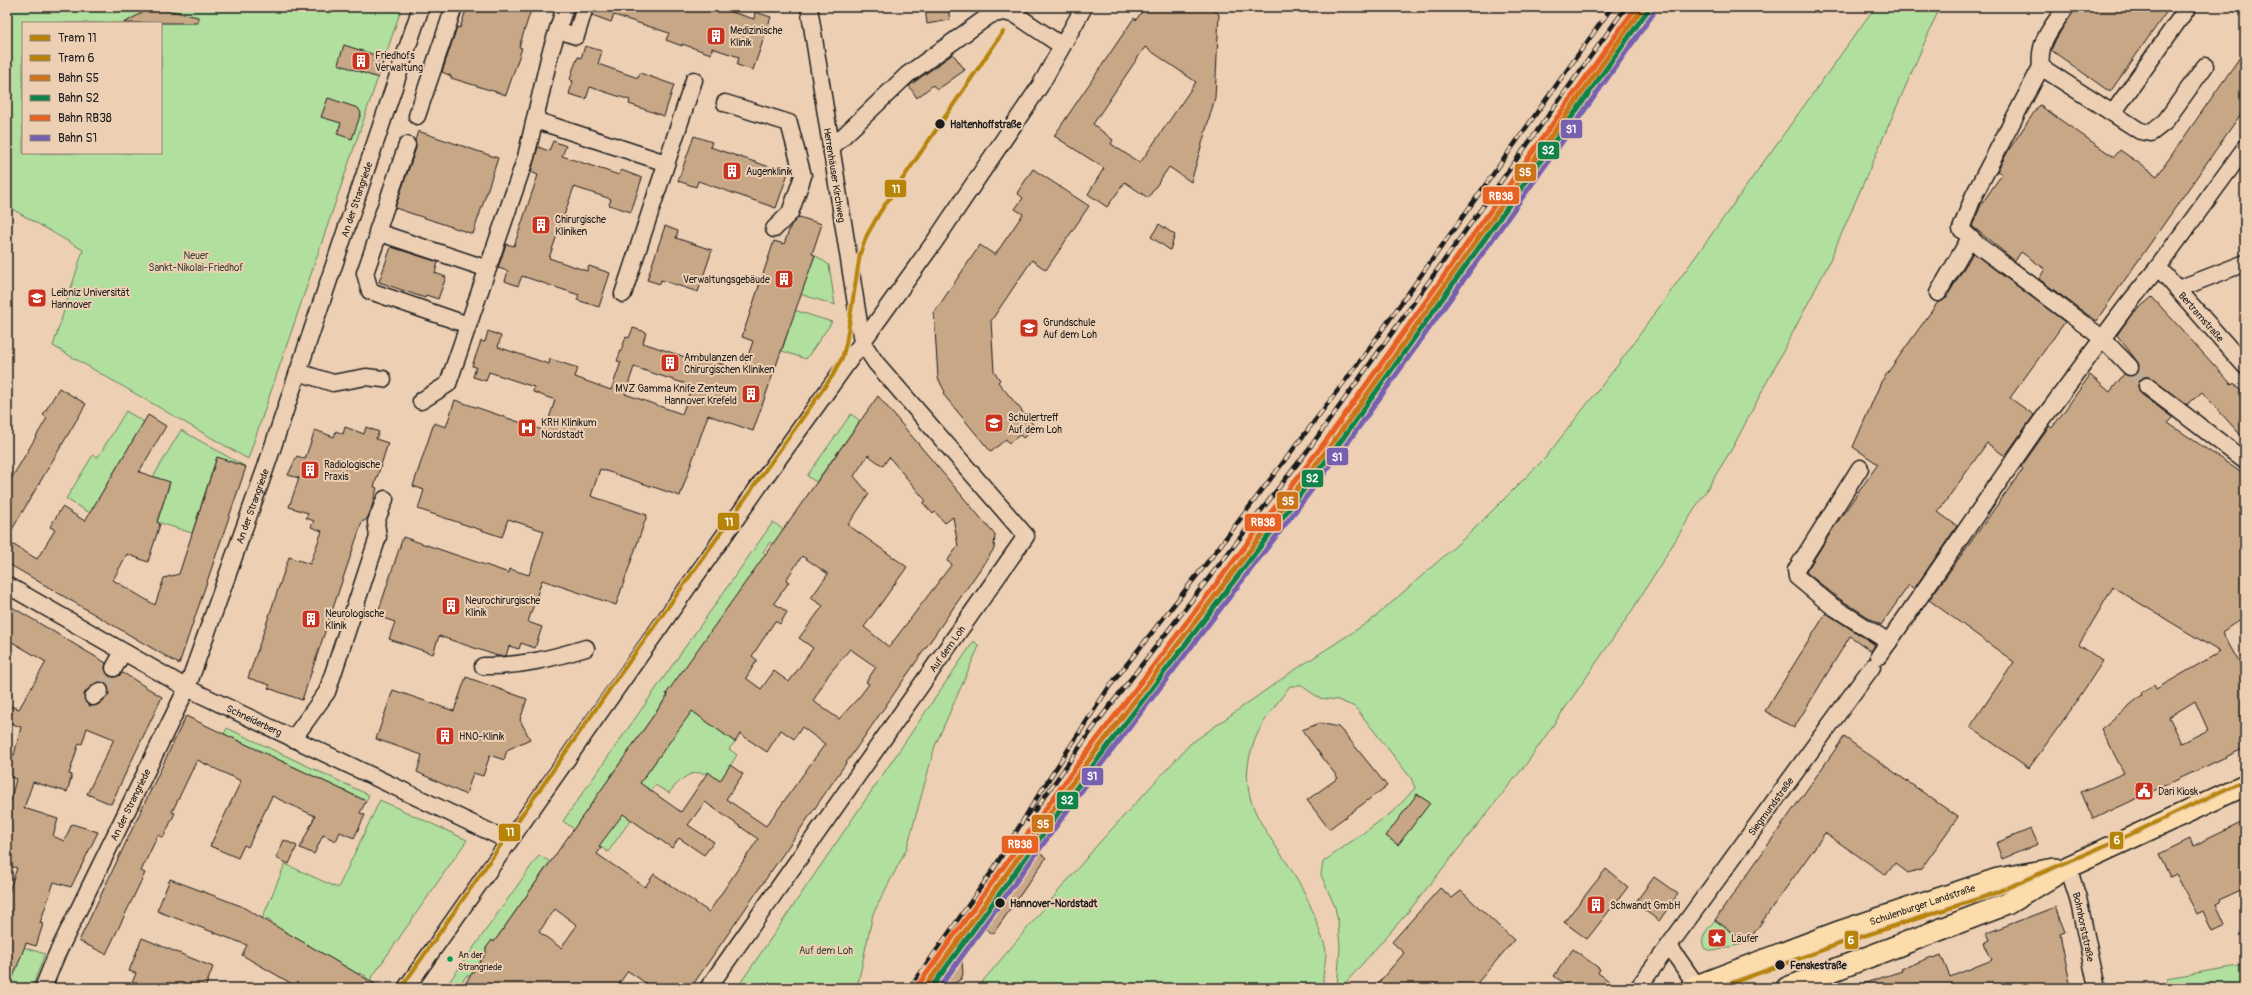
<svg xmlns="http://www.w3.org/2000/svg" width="2252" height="995" viewBox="0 0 2252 995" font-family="Pangolin,sans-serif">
<rect width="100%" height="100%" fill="#edd0b4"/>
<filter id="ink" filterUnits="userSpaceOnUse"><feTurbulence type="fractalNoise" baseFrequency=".025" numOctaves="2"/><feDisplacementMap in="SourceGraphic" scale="8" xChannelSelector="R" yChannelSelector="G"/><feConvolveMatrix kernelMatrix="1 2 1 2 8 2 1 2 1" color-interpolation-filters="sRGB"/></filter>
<g filter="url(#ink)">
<path fill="#b1df9e" stroke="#667e5d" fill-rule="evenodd" d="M7 7H402L248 459 53 346 83 250 7 206ZM23 23H161V153H23Z
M1875 7H1940L1827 267 1733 447 1628 617 1527 763 1408 912 1341 988H1337L1340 948 1338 922 1335 907 1321 875 1323 862 1395 810 1415 788 1411 778 1355 707 1338 700 1319 698 1302 686H1290C1276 705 1259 724 1252 748 1235 802 1268 831 1294 874 1305 891 1314 913 1320 932 1322 938 1326 946 1326 952 1326 965 1321 975 1324 988H977L1099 843 1190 744 1290 673 1373 619 1469 534 1545 458 1617 366Z
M815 255 829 265 835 305 800 294Z
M794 310 832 322 806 359 782 351Z
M126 411 144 422 98 499 121 531 66 499 93 455 98 457Z
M851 414 860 421 816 482 807 476Z
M181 430 246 467 217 457 192 533 157 522 170 483 153 477Z
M773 522 784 530 774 544 770 542 763 552 766 555 574 829 563 821Z
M974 641 979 646 935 746 907 848 873 914 857 988H737Z
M693 708 703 716 702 718 735 742 729 749 737 755 720 781C698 765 684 774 669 793L655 785 608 852 598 845 613 827 626 803Z
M227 728 369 795 366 801 224 734Z
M380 800 467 840 370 980 365 978 366 976 359 973 358 974 273 925V923L267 919 266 921 262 919 285 864 338 888Z
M539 855 550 862 494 942 492 940 487 952 470 976H466L460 985 462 988H445Z
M1715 920 1747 943 1714 951 1705 949C1698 938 1708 929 1715 920Z
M7 942 45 954 32 988H7Z
M2245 965V988H2171L2166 978Z"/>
<path fill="#c8a787" stroke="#1c1c1c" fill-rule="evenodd" d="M152 7H163L162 9 198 17V23H124Z
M467 7H532L519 47 522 48 506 95 451 78V76L442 72 457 27 460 28Z
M594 7H726L725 10 754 19 755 12 771 17 753 70 737 65 739 57 712 48 711 54 682 44V46L666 40 669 33 614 15 611 22 592 15Z
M925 7H948L950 20 927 24Z
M1145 7H1209L1219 14 1215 98 1191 182 1169 167 1148 198 1125 182 1107 207 1088 194 1104 168 1054 136 1134 18 1136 20ZM1145 47 1196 82 1140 163 1111 144 1113 140 1093 124Z
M2075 7H2170L2110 92 2051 50 2056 39Z
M344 45 384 58 378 78 338 64Z
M585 46 602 51 598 64 638 78 640 73 674 85 664 116 629 104 630 100 590 87 586 99 569 94 573 81 570 80 573 69 578 57 581 58Z
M2245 50V108L2096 321 2039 279 2045 269 2021 252 2015 261 1972 226 1981 205 2002 174 1997 171 2010 148 2039 105 2114 157 2120 150 2157 176Z
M953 54 965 70 937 90 933 85 917 98 909 86Z
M328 98 358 108 361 113 352 139 337 134 341 123 321 117Z
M418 131 498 158 473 234 395 208 416 148 415 140Z
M694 136 712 142 710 147 788 173 776 208 698 181 696 187 678 181Z
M553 141 566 146 562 156 619 175 621 170 642 178 631 212 609 205 611 199 574 187 549 258 587 271 589 266 610 273 599 307 577 300 579 295 522 276 518 286 505 281 508 271 498 268 506 244 514 246 538 175 531 172 538 147 549 151Z
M1033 169 1089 206 1046 270 1032 260 991 321 994 371 1000 380 998 382 1036 428 1023 438 1020 435 1009 443 1006 439 991 452 943 394 945 392 938 378 934 313 980 245 995 255 1023 214 1015 209 1023 198 1017 193Z
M799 217 822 224 812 254 815 255 753 431 708 415 680 496 600 469 591 496 647 515 616 605 542 580 528 622 542 627 535 648 521 643 519 649 509 646 506 656H498L439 636 433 654 389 639 395 622 377 616 403 537 509 573 510 569 529 575 544 531 508 519 502 537 418 509 424 490 413 486 434 423 446 427 455 400 545 431 555 400 533 392 534 387 489 372 486 381 473 377 476 367 472 366 481 341 485 342 488 331 501 336 498 347 549 364 550 359 578 368 575 377 611 390 621 362 617 361 626 337 629 338 633 328 646 332 643 343 700 362 701 357 743 371 753 341 742 337 774 241 784 244 791 225ZM634 367 692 386 682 414 625 394Z
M1159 224 1175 235 1170 250 1151 237Z
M665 226 678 231 676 238 712 250 698 292 661 280 660 284 647 280Z
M391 247 438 262 435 273 446 277 438 299 426 295 425 298 379 282Z
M1973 253 2065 322 2010 398 2034 415 2005 456 1987 443 1938 512 1957 526 1914 589 1909 585 1881 625 1838 598 1806 572 1834 527 1878 464 1853 447 1881 382 1938 302 1946 298Z
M2152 297 2232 385 2234 383 2245 396V440L2202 392 2187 405 2149 377H2143L2138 385 2141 394 2173 418 2168 423 2245 475V616L2222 632 2245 673V748L2093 819 2081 792 2124 773 2101 729 2142 695 2141 692 2154 685 2156 689 2220 652 2113 587 2079 645 2103 661 2070 711 2029 768 1970 727 2014 662 1929 600 2023 469 2021 467 2047 430 2049 426 2052 428 2090 375 2110 392 2124 374 2132 376 2137 374 2139 364 2117 335 2131 315ZM2195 701 2208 730 2182 743 2169 717Z
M59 388 86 404 7 538V486L47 418 43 415Z
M878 396 995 535 994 549 694 983 691 988H653L628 971 616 988H462L486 953V948L492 940 494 942 668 695 666 694ZM868 455 883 466 889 457 926 501 923 503 933 514 935 512 945 523 953 517 958 546 947 561 952 564 889 647 864 627 907 567 848 525 869 494 854 476ZM802 556 828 574 811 598 823 606 799 638 813 648 789 682 774 671 761 689 746 678 757 660 752 656 775 621 780 624 787 612 774 603 789 582 786 580ZM850 649 876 667 866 682 869 684 860 696 839 719 813 701 829 674ZM692 711 735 742 740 734 767 752 781 730 794 739 802 727 825 744 766 826 726 799 743 774 730 765 720 781 708 772 681 812 640 783ZM705 802 758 839 709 912 654 874 645 887 597 854 601 848 599 846 623 814 672 848 679 838 704 855 714 842 688 825ZM555 909 577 925 561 948 539 932Z
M148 415 166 426 139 472 170 482 157 522 160 524 148 562 127 554 113 580 155 605 164 578 179 574 217 457 246 467 179 664 7 563V541L37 559 55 530 50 527 62 507 85 521Z
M345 427 364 434 366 427 379 432 376 439 388 443 374 487 377 488 371 510 367 519 362 522 302 700 268 688 270 685 248 678 289 557 310 564 322 531 311 527 314 521 306 518 308 513 289 507 299 478 288 475 297 456 305 459 315 430 334 437 336 431 343 434Z
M7 604 106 663 105 668 109 676 114 677 122 673 125 674 162 697 111 804 87 794 114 739 87 728 82 744 79 743 69 774 72 775 67 792 33 782 24 808 58 819 53 836 64 841 72 824 98 832 71 887 54 882 40 923 43 924 36 946 26 943 9 988H7V897L17 868 7 865V814L16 779 7 776V752L14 755 21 727 7 722V705L19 709 46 662 7 639ZM98 682 107 685 109 694 99 704 90 706 86 703 84 694Z
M1826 613 1874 644V647L1871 651 1850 636 1794 728 1765 711Z
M466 677 527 699 520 720 530 739 507 750 504 760 490 755 483 776 473 773 466 795 417 772 422 755 376 739 393 690 454 711Z
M186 716 366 801 360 813 365 815 354 838 340 832 336 841 323 835 314 854 300 848 315 816 272 796 248 847 244 845 238 858 210 846 241 781 197 760 172 812 175 813 163 838 158 835 141 871 145 873 106 954 79 941Z
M1320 723 1338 727 1345 734 1387 786 1329 829 1307 800 1338 778 1302 730Z
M1844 737 1958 817 1921 869 1908 873 1895 863 1886 875 1825 833 1747 943 1715 920Z
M1417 794 1430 803 1398 845 1386 836Z
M2245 821V888L2219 900 2220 903 2216 905 2225 925 2212 931 2203 911 2197 914 2176 874 2170 877 2159 854 2190 839 2193 846Z
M2031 829 2038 844 2002 859 1996 843Z
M284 840 297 846 289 864 276 858Z
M1032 847 1046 858 993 934 977 923Z
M1606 869 1628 887 1587 939 1564 922Z
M1654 877 1678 894 1659 921 1635 903Z
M170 879 241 906 382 988H299L242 955 247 945 157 911Z
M1440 888 1452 898 1461 891 1514 940 1473 988H1374L1404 953 1392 942Z
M2055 907 2065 932 2060 934 2071 988H1860L1859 985 1902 971 1901 969 1932 957 1933 958 1941 955 1950 977 1992 960 1984 943 1990 940 1987 933Z
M142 938 213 967 205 988H130L136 973 129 971Z
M1573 949 1600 969 1598 973 1619 988H1571L1554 976Z
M962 961 963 974 961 979 955 983 944 985 941 974 942 966 950 961Z"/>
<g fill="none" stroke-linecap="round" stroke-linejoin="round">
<path stroke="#c3ac96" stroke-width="16" stroke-dasharray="16 8" stroke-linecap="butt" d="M2130 367 2147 386
M100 691 114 668"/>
<defs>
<g id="minor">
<path d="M558 30 576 36 585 7"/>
<path d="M2041 67C2038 40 2052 28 2066 7"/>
<path d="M725 103 789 123 803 176 790 213 774 229"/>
<path d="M2113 113 2188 7"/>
<path d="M417 116 454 7"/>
<path d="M535 120 666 163"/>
<path d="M407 145 377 232 488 269"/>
<path d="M831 148 907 75 990 15 1004 12 1016 15 1062 46"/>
<path d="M379 233 365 273 370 291 468 325"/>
<path id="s1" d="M2158 267 2245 366"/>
<path d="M2178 289 2245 263"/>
<path d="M1938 293 1970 238"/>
<path d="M623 294 694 80"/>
<path d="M2130 367 2102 338 1979 246 1961 229 1974 195 2041 67 2140 131 2151 133 2164 123 2205 66"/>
<path d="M298 372 333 383 366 377 383 379"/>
<path d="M2147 386 2245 461"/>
<path d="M421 401 448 384 526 157 550 54 565 7"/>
<path d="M1860 468 1796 570 1797 577 1832 606 1889 642"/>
<path id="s2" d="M7 585 187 688 509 841"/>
<path d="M1879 656 2039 424 2125 308 2158 267 2245 148"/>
<path d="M483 666C518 667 553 658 586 648"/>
<path d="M114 668 123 652"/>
<path d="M93 697 100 691"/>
<path d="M293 739 327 692 378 537 376 522 385 499"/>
<path id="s3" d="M2068 867 2078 898 2097 988"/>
<path d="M1669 946 1697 986"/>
<path id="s4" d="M43 988 56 956 187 688 266 467 421 7"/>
<path d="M406 988 766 476 935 241 1040 86 1084 7"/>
<path id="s5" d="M708 988 1026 536 876 363 862 342 809 7"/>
<path id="s6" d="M1638 988 1872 667"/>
</g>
<g id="major">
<path id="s7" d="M1691 988 1836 933 1998 879 2055 869"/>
<path d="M1787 988 2007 904 2068 867 2245 785"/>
</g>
</defs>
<use href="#minor" stroke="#1c1c1c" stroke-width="19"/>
<use href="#major" stroke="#1c1c1c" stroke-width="24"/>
<use href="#minor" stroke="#edd0b4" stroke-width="16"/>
<use href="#major" stroke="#fddcac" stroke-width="21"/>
<defs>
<path id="rail" d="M1028 820 1099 720 1308 450 1626 7
M910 988 993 870 1036 799 1109 687 1213 555 1360 361 1612 7"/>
</defs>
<use href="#rail" stroke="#1c1c1c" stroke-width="4.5"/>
<use href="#rail" stroke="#edd0b4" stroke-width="3" stroke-dasharray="9" stroke-linecap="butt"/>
<defs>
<path id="rail-1" d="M924 988 1083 768 1336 438 1643 7"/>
<path id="rail-2" d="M931 988 1088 772 1341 441 1648 10"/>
<path id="rail-3" d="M919 984 1078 764 1331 434 1636 7"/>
<path id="rail-4" d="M939 988 1093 775 1346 445 1653 14"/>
</defs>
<use href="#rail-1" stroke="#edd0b4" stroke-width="8"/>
<use href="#rail-2" stroke="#edd0b4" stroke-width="8"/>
<use href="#rail-3" stroke="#edd0b4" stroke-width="8"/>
<use href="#rail-4" stroke="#edd0b4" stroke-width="8"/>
<use href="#rail-1" stroke="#cb7419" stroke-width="5"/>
<use href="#rail-2" stroke="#118349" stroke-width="5"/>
<use href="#rail-3" stroke="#e76122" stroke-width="5"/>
<use href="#rail-4" stroke="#7760b0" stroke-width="5"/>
<defs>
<path id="tram-1" d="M401 988 621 673 833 375 842 358 846 344 860 254 867 235 880 212 1003 32"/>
<path id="tram-2" d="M1718 988 1839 944 1993 894 2127 836 2245 780"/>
</defs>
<use href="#tram-1" stroke="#edd0b4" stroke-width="7"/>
<use href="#tram-2" stroke="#edd0b4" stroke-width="7"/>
<use href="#tram-1" stroke="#b78408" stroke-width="4"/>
<use href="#tram-2" stroke="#b78408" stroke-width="4"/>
</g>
</g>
<defs>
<symbol id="building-square" viewBox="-11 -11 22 22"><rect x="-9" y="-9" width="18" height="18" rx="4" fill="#c8321e" stroke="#edd0b4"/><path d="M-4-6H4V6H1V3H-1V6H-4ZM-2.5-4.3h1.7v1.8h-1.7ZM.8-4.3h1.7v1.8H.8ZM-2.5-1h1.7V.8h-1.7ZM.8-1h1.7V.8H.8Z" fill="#fff"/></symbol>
<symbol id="university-square" viewBox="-11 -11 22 22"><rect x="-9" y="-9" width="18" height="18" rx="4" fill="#c8321e" stroke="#edd0b4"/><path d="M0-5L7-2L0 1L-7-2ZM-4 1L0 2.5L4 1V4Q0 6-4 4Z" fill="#fff"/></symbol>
<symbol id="school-square" viewBox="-11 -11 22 22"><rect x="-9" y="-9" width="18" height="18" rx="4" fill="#c8321e" stroke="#edd0b4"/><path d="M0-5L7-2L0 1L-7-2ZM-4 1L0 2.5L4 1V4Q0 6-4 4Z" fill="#fff"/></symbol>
<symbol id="hospital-square" viewBox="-11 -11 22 22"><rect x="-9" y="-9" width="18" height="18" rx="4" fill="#c8321e" stroke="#edd0b4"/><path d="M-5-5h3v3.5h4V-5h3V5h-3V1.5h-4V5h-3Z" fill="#fff"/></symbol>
<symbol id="civic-square" viewBox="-11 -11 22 22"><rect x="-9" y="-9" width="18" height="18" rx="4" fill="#c8321e" stroke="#edd0b4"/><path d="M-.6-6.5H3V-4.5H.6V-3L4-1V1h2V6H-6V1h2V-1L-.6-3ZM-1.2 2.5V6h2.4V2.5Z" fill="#fff"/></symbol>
<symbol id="sight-square" viewBox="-11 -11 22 22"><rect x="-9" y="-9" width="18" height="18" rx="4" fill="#c8321e" stroke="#edd0b4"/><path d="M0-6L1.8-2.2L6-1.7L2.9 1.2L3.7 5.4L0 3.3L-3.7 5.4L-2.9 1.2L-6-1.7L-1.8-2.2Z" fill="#fff"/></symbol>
</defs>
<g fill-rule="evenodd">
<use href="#building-square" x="705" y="25" width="22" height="22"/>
<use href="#building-square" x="350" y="50" width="22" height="22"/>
<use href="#building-square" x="721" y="160" width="22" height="22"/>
<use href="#building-square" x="530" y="214" width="22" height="22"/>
<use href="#building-square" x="773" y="268" width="22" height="22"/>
<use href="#university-square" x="26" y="287" width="22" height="22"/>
<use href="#school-square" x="1018" y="317" width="22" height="22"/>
<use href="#building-square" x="659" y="352" width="22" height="22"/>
<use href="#building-square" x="740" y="383" width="22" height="22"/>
<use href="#school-square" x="983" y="412" width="22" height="22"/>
<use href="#hospital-square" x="516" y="417" width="22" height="22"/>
<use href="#building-square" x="299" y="459" width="22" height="22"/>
<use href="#building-square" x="440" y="595" width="22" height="22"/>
<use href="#building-square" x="300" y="608" width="22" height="22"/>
<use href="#building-square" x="434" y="725" width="22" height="22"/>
<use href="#civic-square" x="2133" y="780" width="22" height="22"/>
<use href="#building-square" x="1585" y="894" width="22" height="22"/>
<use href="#sight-square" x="1706" y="927" width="22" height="22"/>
</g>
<g fill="#1c1c1c" stroke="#edd0b4" stroke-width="1.5">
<circle cx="940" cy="124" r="5.5"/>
<circle cx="1000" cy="903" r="5.5"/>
<circle cx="1780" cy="965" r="5.5"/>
</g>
<circle fill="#019f4e" stroke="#edd0b4" stroke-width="1.5" cx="450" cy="959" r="3.5"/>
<g text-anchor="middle" stroke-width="4" stroke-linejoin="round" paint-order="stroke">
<g font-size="9" fill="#1c1c1c" stroke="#edd0b4" text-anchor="start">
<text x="458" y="958">An der<tspan x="458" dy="12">Strangriede</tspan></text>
</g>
<g font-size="10" fill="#1c1c1c" stroke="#edd0b4" text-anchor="start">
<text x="730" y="34">Medizinische<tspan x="730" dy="12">Klinik</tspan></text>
<text x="375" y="59">Friedhofs<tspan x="375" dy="12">Verwaltung</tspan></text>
<text x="746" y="175">Augenklinik</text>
<text x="555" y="223">Chirurgische<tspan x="555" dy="12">Kliniken</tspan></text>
<text x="770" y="283" text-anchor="end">Verwaltungsgebäude</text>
<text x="51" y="296">Leibniz Universität<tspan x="51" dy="12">Hannover</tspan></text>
<text x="1043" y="326">Grundschule<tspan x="1043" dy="12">Auf dem Loh</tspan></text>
<text x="684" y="361">Ambulanzen der<tspan x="684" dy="12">Chirurgischen Kliniken</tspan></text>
<text x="737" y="392" text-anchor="end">MVZ Gamma Knife Zenteum<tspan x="737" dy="12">Hannover Krefeld</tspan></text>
<text x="1008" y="421">Schülertreff<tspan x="1008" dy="12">Auf dem Loh</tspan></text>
<text x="541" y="426">KRH Klinikum<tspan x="541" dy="12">Nordstadt</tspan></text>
<text x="324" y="468">Radiologische<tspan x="324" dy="12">Praxis</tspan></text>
<text x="465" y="604">Neurochirurgische<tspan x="465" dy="12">Klinik</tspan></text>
<text x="325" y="617">Neurologische<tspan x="325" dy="12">Klinik</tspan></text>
<text x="459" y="740">HNO-Klinik</text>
<text x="2158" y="795">Dari Kiosk</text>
<text x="1610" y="909">Schwandt GmbH</text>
<text x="1731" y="942">Läufer</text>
</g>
<g font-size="10" font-weight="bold" fill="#1c1c1c" stroke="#edd0b4" text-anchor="start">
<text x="950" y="128">Haltenhoffstraße</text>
<text x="1010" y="907">Hannover-Nordstadt</text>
<text x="1790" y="969">Fenskestraße</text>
</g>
<g font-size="10" fill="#1c1c1c" stroke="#edd0b4">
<text transform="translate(835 175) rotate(81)" y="4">Herrenhäuser Kirchweg</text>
<text dy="4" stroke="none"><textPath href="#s4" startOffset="850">An der Strangriede</textPath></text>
<text dy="4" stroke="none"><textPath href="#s1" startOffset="66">Bertramstraße</textPath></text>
<text dy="4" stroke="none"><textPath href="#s4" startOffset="526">An der Strangriede</textPath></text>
<text dy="4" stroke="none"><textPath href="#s5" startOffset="415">Auf dem Loh</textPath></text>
<text dy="4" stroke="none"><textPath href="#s2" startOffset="282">Schneiderberg</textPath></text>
<text dy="4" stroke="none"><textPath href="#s4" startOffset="203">An der Strangriede</textPath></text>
<text dy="4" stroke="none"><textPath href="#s6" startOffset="225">Siegmundstraße</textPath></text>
<text dy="4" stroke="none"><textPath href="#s7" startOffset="246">Schulenburger Landstraße</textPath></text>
<text dy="4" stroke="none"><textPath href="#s3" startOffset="62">Bohnhorststraße</textPath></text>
</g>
<g font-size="10" fill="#3a4336" stroke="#edd0b4">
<text x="196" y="259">Neuer<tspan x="196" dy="12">Sankt-Nikolai-Friedhof</tspan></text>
<text x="826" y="954">Auf dem Loh</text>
</g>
</g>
<g stroke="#edd0b4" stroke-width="1.5">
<rect x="1560" y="119" width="23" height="20" rx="4" fill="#7760b0"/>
<rect x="1537" y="141" width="23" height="19" rx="4" fill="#118349"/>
<rect x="1514" y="163" width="23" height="19" rx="4" fill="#cb7419"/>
<rect x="884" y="179" width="23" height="19" rx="4" fill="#b78408"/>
<rect x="1482" y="186" width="38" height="19" rx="4" fill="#e76122"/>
<rect x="1326" y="447" width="23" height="19" rx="4" fill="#7760b0"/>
<rect x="1301" y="469" width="23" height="19" rx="4" fill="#118349"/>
<rect x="1276" y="491" width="23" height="19" rx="4" fill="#cb7419"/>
<rect x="717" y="512" width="23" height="19" rx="4" fill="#b78408"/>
<rect x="1244" y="513" width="38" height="19" rx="4" fill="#e76122"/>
<rect x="1081" y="767" width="23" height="19" rx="4" fill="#7760b0"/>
<rect x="1056" y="791" width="23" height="19" rx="4" fill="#118349"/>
<rect x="1031" y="814" width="23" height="19" rx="4" fill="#cb7419"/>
<rect x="498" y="823" width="23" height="19" rx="4" fill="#b78408"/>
<rect x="2109" y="831" width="15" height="19" rx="4" fill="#b78408"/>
<rect x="1001" y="835" width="38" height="19" rx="4" fill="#e76122"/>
<rect x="1844" y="930" width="15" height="20" rx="4" fill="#b78408"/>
</g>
<g font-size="11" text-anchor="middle" font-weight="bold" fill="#fff">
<text x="1571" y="133">S1</text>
<text x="1548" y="154">S2</text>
<text x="1525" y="176">S5</text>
<text x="896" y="193">11</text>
<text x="1501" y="200">RB38</text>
<text x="1337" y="461">S1</text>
<text x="1312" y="482">S2</text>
<text x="1288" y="505">S5</text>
<text x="729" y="526">11</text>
<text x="1263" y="526">RB38</text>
<text x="1092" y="780">S1</text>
<text x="1067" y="804">S2</text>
<text x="1043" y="828">S5</text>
<text x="510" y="836">11</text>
<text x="2117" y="844">6</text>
<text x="1020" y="848">RB38</text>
<text x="1851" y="944">6</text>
</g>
<rect width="2252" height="995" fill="none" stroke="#edd0b4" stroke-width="24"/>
<rect x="12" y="12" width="2228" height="971" fill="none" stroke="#1c1c1c" stroke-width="1.5" filter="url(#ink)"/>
<rect x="22" y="22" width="140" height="132" fill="#edd0b4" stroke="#998877"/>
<rect x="30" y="35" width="20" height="6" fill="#b78408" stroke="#998877"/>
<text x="58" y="42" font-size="12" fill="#1c1c1c">Tram 11</text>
<rect x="30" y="55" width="20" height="6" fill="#b78408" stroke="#998877"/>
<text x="58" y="62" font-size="12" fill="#1c1c1c">Tram 6</text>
<rect x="30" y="75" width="20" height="6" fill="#cb7419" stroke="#998877"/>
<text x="58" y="82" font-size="12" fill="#1c1c1c">Bahn S5</text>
<rect x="30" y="95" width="20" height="6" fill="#118349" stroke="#998877"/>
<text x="58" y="102" font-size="12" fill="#1c1c1c">Bahn S2</text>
<rect x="30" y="115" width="20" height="6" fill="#e76122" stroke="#998877"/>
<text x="58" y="122" font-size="12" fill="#1c1c1c">Bahn RB38</text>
<rect x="30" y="135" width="20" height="6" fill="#7760b0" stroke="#998877"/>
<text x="58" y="142" font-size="12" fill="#1c1c1c">Bahn S1</text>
</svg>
